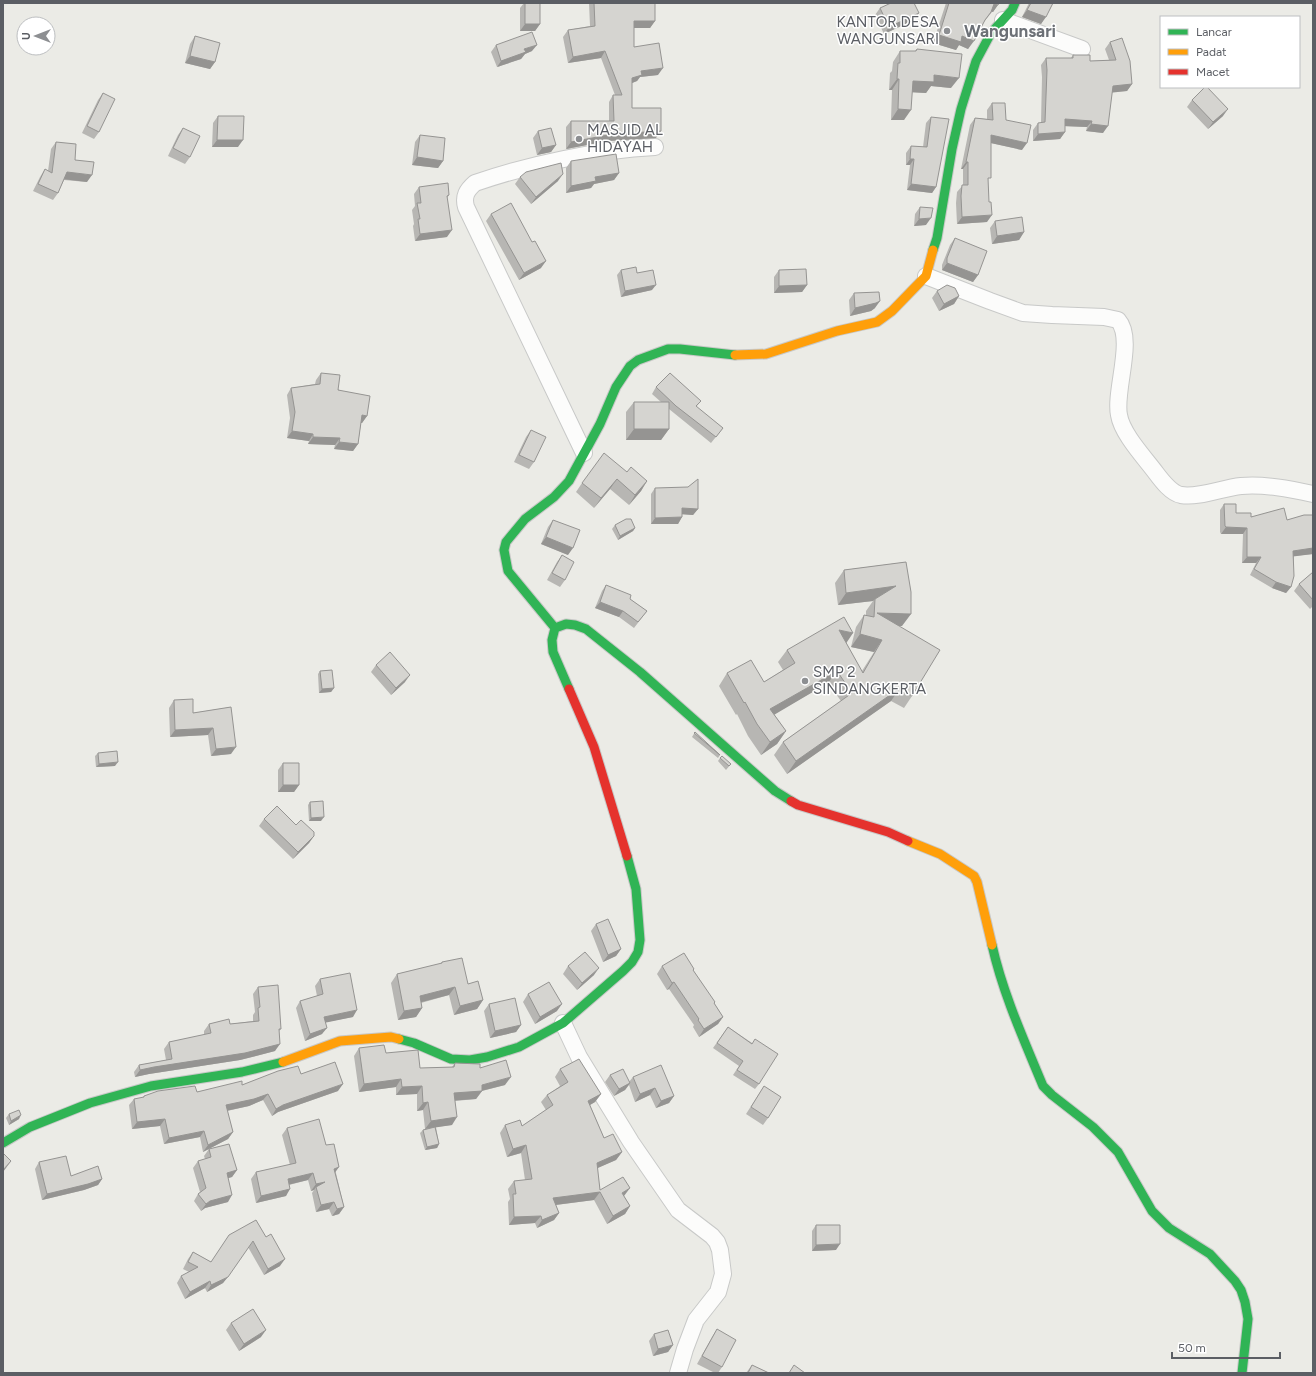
<svg xmlns="http://www.w3.org/2000/svg" width="1316" height="1376" viewBox="0 0 1316 1376" font-family="Figtree,sans-serif">
<rect width="100%" height="100%" fill="#ebebe6"/>
<g fill="none" stroke-linecap="round" stroke-linejoin="round">
<defs>
<path id="street" d="M1003 20 1082 49
M926 276 990 301 1023 313 1052 315 1104 317 1118 320C1135 339 1114 391 1119 415 1122 434 1145 458 1156 473 1162 481 1171 493 1181 495 1199 498 1222 488 1241 486 1265 484 1290 489 1313 494
M584 453 466 207C463 196 467 190 475 183 530 164 597 150 655 147
M563 1023 579 1057 631 1142 678 1210 712 1236 717 1242 720 1250 723 1274 718 1292 696 1320 685 1349 678 1373"/>
<path id="fast" d="M933 250 937 238 952 149 961 109 976 61 991 33 1012 10 1015 3
M555 628 508 571 504 550 506 542 525 519 554 497 569 481 600 424 616 387 630 366 638 360 668 349H680L735 355
M569 689 553 652 552 640 555 628 566 624 575 625 586 629 640 672 775 791 791 801
M992 945C1003 994 1024 1040 1043 1086L1052 1095 1093 1127 1118 1152 1152 1211 1169 1228 1210 1254 1235 1281 1241 1290 1245 1302 1248 1319 1242 1373
M399 1039 414 1043 451 1059 470 1060 487 1057 519 1047 563 1023 623 971 632 962 638 952 640 940 636 889 627 856
M3 1143 30 1127 90 1103 151 1086 242 1072 283 1062"/>
<path id="slow" d="M735 355 766 354 837 331 877 322 892 311 926 276 933 250
M908 841 940 854 974 876 977 882 992 945
M283 1062 340 1041 391 1037 399 1039"/>
<path id="jam" d="M569 689 594 747 627 856
M791 801 798 805 888 832 908 841"/>
</defs>
<use href="#street" stroke="#c8c9c8" stroke-width="18"/>
<use href="#fast" stroke="#c8c8c7" stroke-width="11"/>
<use href="#slow" stroke="#c8c8c7" stroke-width="11"/>
<use href="#jam" stroke="#c8c8c7" stroke-width="11"/>
<use href="#street" stroke="#fcfcfb" stroke-width="16"/>
<use href="#fast" stroke="#30b455" stroke-width="9"/>
<use href="#slow" stroke="#ff9f0a" stroke-width="9"/>
<use href="#jam" stroke="#e5322d" stroke-width="9"/>
</g>
<path fill="#b7b6b3" d="M524 3H540V24L535 31H520V8Z
M589 3H655V21L650 28H634V47L658 75 640 77 637 81 632 83V108L656 138 608 141 566 149V127L571 121H609V102L613 95H615L601 58 568 63 563 37 568 30 590 26Z
M946 3H999L993 12H992L983 23 968 49 959 45 956 50 933 43Z
M1029 3H1053L1041 24 1022 17Z
M880 8 914 20 884 34 875 15Z
M195 36 215 62 210 69 185 63 190 44Z
M1110 42 1132 84 1127 91 1112 92 1103 133 1086 131 1087 127 1065 126V132L1060 139 1033 141V130L1038 123H1041L1042 77 1041 65 1046 58H1071L1073 55 1090 61 1109 60 1105 49Z
M496 45 532 51 525 54 521 59 497 67 491 52Z
M917 49 951 88 931 86 926 93 912 92 904 120H891L892 90H889L890 73 892 71 893 62 900 51H915Z
M103 93 99 132 94 139 82 133 98 100Z
M1192 100 1223 116 1208 129 1187 107Z
M992 103 1006 120 1022 150 991 143 988 181 987 222 957 224 956 203 957 192 963 185V169H961L970 125 975 118 987 119V110Z
M218 116 238 147H212L213 123Z
M931 117 936 187 932 193 907 190 910 165H906V153L911 146 923 147 926 123Z
M183 128 190 157 185 164 168 156 178 135Z
M538 131 556 145 551 152 537 155 533 138Z
M420 135 443 161 438 168 412 165 415 142Z
M56 142 75 160 87 182 64 180 58 193 53 200 33 191 40 177 45 169 48 171 51 149Z
M571 161 619 173 614 180 594 184 591 188 566 193V168Z
M520 177 558 181 531 204 515 184Z
M419 187 449 195 447 198V237L415 241 413 226 414 224 412 210 415 206 414 194Z
M920 207 926 225 914 226 915 214Z
M491 214 541 268 519 280 486 221Z
M995 221 1024 232 1019 240 992 244 990 228Z
M955 238 978 275 973 282 942 270V265L950 245Z
M621 270 637 273 652 290 621 297 617 275Z
M779 270 807 285 802 292 774 293V277Z
M937 291 959 296 954 304 939 311 932 298Z
M854 293 875 308 871 311 850 316 849 300Z
M321 373 367 416 362 423H361L358 444 353 451 334 449 335 445 308 444 309 441 287 438 290 418 287 395 291 388 315 384 316 380Z
M656 387 701 401 696 407 723 428 711 443 669 409V429L661 440H626V412L634 402H661L652 394Z
M531 430 534 462 529 469 514 462 526 437Z
M627 472 647 481 641 491 629 505 610 489 594 508 576 492 582 483Z
M655 488 698 509 693 515 682 514V517L678 524H651V494Z
M1224 504 1236 513 1251 517 1287 520 1313 515V554L1294 556 1291 587 1286 593 1272 588 1250 575 1256 563H1242L1243 534H1221L1220 532V510Z
M553 520 568 555 541 544 548 527Z
M615 525 635 528 633 531 618 540 612 529Z
M562 555 565 580 560 587 547 580 557 562Z
M906 562 902 626H898L912 696 904 708 891 701 787 774 774 755 783 742 841 701 828 683 774 714 786 731 777 744 761 755 748 736 737 714 736 715 719 686 727 673 764 682 783 670 778 662 787 650 846 643 862 671 874 652 851 647 856 627 864 615H866V611L873 601 838 605 835 583 844 570Z
M1313 572V606L1310 609 1294 591 1299 584Z
M606 585 630 599 647 611 634 628 619 617 595 608 602 591Z
M376 665 405 682 391 695 371 672Z
M320 671 334 688 331 692 319 693 318 674Z
M174 700 193 713 231 707V754L211 756 208 735 170 737 169 708Z
M695 732 720 755 718 758 692 737Z
M98 753 115 766 96 767 95 756Z
M720 758 731 764 726 770 718 761Z
M283 763 299 785 294 792H278V770Z
M310 802 321 821H309L308 805Z
M264 819 314 836 309 843 293 859 259 826Z
M596 924 621 949 616 956 603 962 591 931Z
M442 962 468 984 483 1000 477 1009 454 1015 449 995 421 1003 422 1008 416 1017 398 1020 391 983 397 974 440 964Z
M568 966 594 975 577 990 563 974Z
M662 966 693 970 723 1017 718 1024 699 1037 693 1027 694 1025 669 989 667 990 657 974Z
M320 979 353 1017 326 1022 322 1034 305 1041 296 1008 300 1001 317 996 315 986Z
M258 987 281 1029 279 1031 275 1051 240 1060 149 1074 135 1077 134 1072 139 1065 166 1060 164 1049 169 1042 204 1035V1031L209 1024H230L253 1021V1015L255 1012 253 994Z
M528 994 557 1011 535 1024 523 1002Z
M489 1004 521 1025 516 1032 490 1038 484 1011Z
M728 1027 752 1043 759 1084 755 1089 733 1075 739 1066 713 1048Z
M359 1048 386 1053 420 1068 452 1067 455 1063 480 1068 505 1085 482 1091 476 1099 455 1101 452 1125 436 1127 439 1144 437 1148 425 1150 420 1133 423 1130 429 1128 425 1129 423 1110 417 1111V1094L396 1095V1087L359 1092 354 1056Z
M560 1069 601 1094 595 1102 590 1105 604 1138 622 1152 616 1160 597 1168 600 1190 624 1196 630 1206 625 1214 607 1224 594 1200 556 1205 559 1213 554 1220 537 1228 535 1223 509 1225 508 1202 510 1199 508 1189 514 1181 525 1180 521 1153 507 1157 500 1133 505 1125 522 1126 546 1110 541 1102 547 1095 560 1086 555 1077Z
M301 1074 338 1091 278 1112 272 1116 263 1100 249 1106 227 1111 233 1132 228 1139 203 1152 200 1137 164 1144 160 1126 132 1129 129 1105 134 1099 142 1098 144 1096 197 1092 242 1085Z
M610 1075 629 1082 633 1077 674 1096 669 1103 656 1108 650 1095 635 1102 629 1085 625 1090 614 1096 605 1082Z
M764 1086 768 1118 763 1125 746 1114Z
M9 1114 19 1119 9 1125 6 1118Z
M287 1128 326 1145 336 1173 344 1207 339 1214 332 1216 329 1209 316 1212 312 1193 314 1190 311 1191 308 1180 289 1185 286 1196 256 1203 251 1179 256 1172 290 1165 282 1135Z
M209 1149 237 1170 232 1177 228 1178V1202L205 1208 201 1211 194 1201 198 1194 200 1192 193 1168 198 1161 205 1159 204 1156Z
M39 1162 71 1176 102 1179 98 1185 84 1190 42 1200 35 1169Z
M256 1220 280 1266 264 1275 248 1247 223 1283 207 1292 205 1288 185 1299 177 1283 181 1276 189 1272 183 1269 188 1259 193 1252 211 1262Z
M816 1225 836 1250 812 1251V1231Z
M231 1323 261 1337 239 1351 226 1330Z
M717 1329 722 1367 718 1373H715L697 1364 712 1337Z
M654 1334 673 1345 668 1352 653 1356 649 1341Z
M752 1365 769 1373H746Z"/>
<path fill="#959492" d="M994 4 998 5 993 12 989 11Z
M1027 10 1046 17 1041 24 1022 17Z
M919 13 914 20 884 34 889 27Z
M634 21H655L650 28H629Z
M525 24H540L535 31H520Z
M939 35 962 36 974 41 968 49 959 45 956 50 933 43Z
M537 45 532 51 525 54 521 59 497 67 501 61 524 49Z
M605 51 601 58 568 63 573 57Z
M190 56 215 62 210 69 185 63Z
M663 68 658 75 640 77 637 81 627 85 632 78 641 71Z
M934 75 959 78 951 88 931 86 926 93 906 92 913 81Z
M897 79H899L892 90H889Z
M1132 84 1127 91 1108 93 1113 86Z
M898 109 911 110 904 120H891Z
M1228 109 1223 116 1208 129 1213 122Z
M1065 119 1092 121 1087 127 1061 126Z
M1091 124 1108 126 1103 133 1086 131Z
M661 131 656 138 608 141 566 149 571 142 613 134Z
M1065 132 1060 139 1033 141 1038 134Z
M991 135 1027 143 1022 150 986 142Z
M217 140H243L238 147H212Z
M556 145 551 152 537 155 542 148Z
M417 157 443 161 438 168 412 165Z
M910 159H914L910 165H906Z
M966 162H968L963 169H961Z
M67 172 92 175 87 182 62 179Z
M619 173 614 180 594 184 591 188 566 193 571 186 595 177Z
M563 174 558 181 531 204 536 197Z
M911 184 936 187 932 193 907 190Z
M992 215 987 222 957 224 962 217Z
M931 218 926 225 914 226 919 219Z
M452 230 447 237 415 241 420 234Z
M1024 232 1019 240 992 244 997 236Z
M546 261 541 268 519 280 524 273Z
M947 263 978 275 973 282 942 270Z
M656 285 652 290 621 297 625 291Z
M807 285 802 292 774 293 779 286Z
M959 296 954 304 939 311 944 304Z
M880 301 875 308 871 311 850 316 855 308Z
M362 415 367 416 362 423 357 422Z
M634 429H669L661 440H626Z
M292 431 313 434 309 441 287 438Z
M313 437 340 438 335 445 308 444Z
M339 442 358 444 353 451 334 449Z
M617 479 610 489 594 508 601 498Z
M647 481 641 491 629 505 635 495Z
M682 508 698 509 693 515 678 514Z
M682 517 678 524H651L655 518Z
M1226 527 1247 528 1243 534H1221Z
M635 528 633 531 618 540 620 536Z
M546 537 573 548 568 555 541 544Z
M1313 548V554L1289 557 1293 551Z
M1247 557H1261L1256 563H1242Z
M1276 582 1291 587 1286 593 1272 588Z
M896 586 875 599 873 601 838 605 846 593Z
M600 602 623 611 619 617 595 608Z
M877 613 911 614 902 626H868Z
M839 630 853 633 845 645Z
M860 634 882 640 874 652 851 647Z
M837 671 828 683 762 722 770 709Z
M410 675 405 682 391 695 396 688Z
M334 688 331 692 319 693 322 689Z
M900 688 891 701 787 774 796 761Z
M213 728 208 735 170 737 175 730Z
M786 731 777 744 761 755 770 742Z
M236 747 231 754 211 756 216 749Z
M118 762 115 766 96 767 99 764Z
M283 785H299L294 792H278Z
M324 817 321 821H309L311 818Z
M314 836 309 843 293 859 298 852Z
M621 949 616 956 603 962 608 955Z
M599 968 594 975 577 990 582 983Z
M674 982 669 989 667 990 672 983Z
M455 987 449 995 414 1004 420 996Z
M483 1000 477 1009 454 1015 460 1006Z
M562 1004 557 1011 535 1024 540 1017Z
M422 1008 416 1017 398 1020 404 1011Z
M357 1010 353 1017 319 1024 324 1017Z
M723 1017 718 1024 699 1037 704 1029Z
M521 1025 516 1032 490 1038 495 1031Z
M327 1028 322 1034 305 1041 310 1034Z
M280 1044 275 1051 240 1060 149 1074 135 1077 140 1070 154 1067Z
M511 1077 505 1085 481 1091H482L476 1099 448 1101 454 1093Z
M401 1079 396 1087 359 1092 364 1084Z
M630 1083 625 1090 614 1096 619 1089Z
M343 1084 338 1091 278 1112 272 1116 276 1109 283 1105Z
M422 1086 417 1094 396 1095 402 1087Z
M655 1088 650 1095 635 1102 640 1094Z
M268 1094 263 1100 249 1106 221 1112 226 1105Z
M601 1094 595 1102 583 1109 588 1101Z
M674 1096 669 1103 656 1108 661 1101Z
M428 1102 423 1110 417 1111 423 1103Z
M21 1115 19 1119 9 1125 11 1121Z
M457 1117 452 1125 425 1129 431 1121Z
M165 1119 160 1126 132 1129 137 1122Z
M204 1131 200 1137 164 1144 169 1138Z
M233 1132 228 1139 203 1152 208 1145Z
M439 1144 437 1148 425 1150 427 1147Z
M526 1145 521 1153 507 1157 513 1149Z
M622 1152 616 1160 591 1171 597 1163Z
M11 1161 6 1168 3 1172V1170Z
M339 1167 334 1174V1169Z
M237 1170 232 1177 222 1180 227 1173Z
M313 1173 308 1180 283 1186 288 1179Z
M102 1179 98 1185 84 1190 42 1200 47 1194Z
M325 1182 316 1187 314 1190 311 1191 316 1184Z
M630 1188 624 1196 622 1193Z
M290 1189 286 1196 256 1203 261 1196Z
M600 1192 594 1200 547 1206 553 1198Z
M232 1195 228 1202 205 1208 201 1211 206 1204 210 1201Z
M334 1202 329 1209 316 1212 321 1205Z
M630 1206 625 1214 607 1224 613 1216Z
M344 1207 339 1214 332 1216 337 1209Z
M559 1213 554 1220 537 1228 542 1220Z
M541 1216 535 1223 509 1225 514 1217Z
M840 1244 836 1250 812 1251 816 1245Z
M285 1259 280 1266 264 1275 268 1269Z
M228 1277 223 1283 207 1292 211 1285Z
M210 1281 205 1288 185 1299 190 1292Z
M266 1330 261 1337 239 1351 244 1344Z
M673 1345 668 1352 653 1356 658 1349Z"/>
<path fill="#d5d4d0" stroke="#959492" d="M525 3H540V24H525Z
M594 3H655V21H634V47L659 43 663 68 641 71 642 75 632 78V108H661V131L613 134 571 142V121H614L613 95H622L605 51 573 57 568 30 595 26Z
M891 3H914L919 13 889 27 880 8Z
M949 3H999L998 5 994 4 991 12 985 20 974 41 962 36 961 42 939 35Z
M1031 3H1053L1046 17 1027 10Z
M532 32 537 45 524 49 526 52 501 61 496 45Z
M195 36 220 43 215 62 190 56Z
M1122 38 1130 61 1132 84 1113 86 1108 126 1091 124 1092 121 1065 119V132L1038 134V123L1045 122 1047 70 1046 58H1073V55H1090V61L1116 60 1110 42Z
M917 49 962 54 959 78 934 75V82L913 81 911 110 898 109 899 79H897L898 63H900V51H916Z
M1205 87H1207L1228 109 1213 122 1192 100Z
M103 93 115 99 99 132 87 126Z
M992 103H1005L1006 120 1031 125 1027 143 991 135V178H988L989 202H991L992 215 962 217 961 196 962 185H968V162H966L975 118 993 120Z
M218 116H244L243 140H217Z
M931 117 949 119 936 187 911 184 914 159H910L911 146 927 147Z
M183 128 200 136 190 157 173 148Z
M551 128 556 145 542 148 538 131Z
M420 135 445 138 443 161 417 157Z
M56 142 76 144 75 160 94 162 92 175 67 172 58 193 38 184 45 169 52 173Z
M616 154 619 173 595 177 596 181 571 186V161Z
M561 163 563 174 536 197 520 177 526 172Z
M448 183 449 195 447 196 452 230 420 234 418 219H420L417 203H421L419 187Z
M511 203 532 242 535 241 546 261 524 273 491 214Z
M920 207 933 208 931 218 919 219Z
M1022 217 1024 232 997 236 995 221Z
M955 238 987 251 978 275 947 263V258Z
M636 267 637 273 653 270 656 285 625 291 621 270Z
M806 269 807 285 779 286V270Z
M947 285 955 288 959 296 944 304 937 291Z
M879 292 880 301 876 303 855 308 854 293Z
M321 373 340 375 338 390 370 396 367 416 362 415 358 444 339 442 340 438 313 437V434L292 431 295 412 291 388 320 384Z
M670 373 701 401 696 406 723 428 716 437 676 406 656 387Z
M634 402H669V429H634Z
M531 430 546 437 534 462 519 455Z
M604 453 627 472 631 467 647 481 635 495 617 479 601 498 582 483Z
M698 479V509L682 508V517L655 518V488L688 487Z
M1224 504H1236V513H1251V517L1284 508 1287 520 1304 515H1313V548L1293 551 1294 576 1291 587 1276 582 1254 569 1261 557H1247V528L1226 527 1225 526Z
M626 519H631L635 528 620 536 615 525Z
M553 520 580 530 573 548 546 537Z
M562 555 574 562 565 580 552 573Z
M906 562 911 592V614L877 613 940 650 912 696 900 688 796 761 783 742 852 693 837 671 770 709 786 731 770 742 757 724 745 702 744 703 727 673 751 660 764 682 795 663 787 650 844 617 853 633 839 630 863 673 882 640 860 634 864 615 874 617 875 599 896 586 846 593 844 570Z
M1313 572V600L1299 584Z
M606 585 631 595 630 599 647 611 638 622 623 611 600 602Z
M390 652 410 675 396 688 376 665Z
M332 670 334 688 322 689 320 671Z
M193 699V713L231 707 236 747 216 749 213 728 175 730 174 700Z
M695 732 720 755 694 733Z
M117 751 118 762 99 764 98 753Z
M722 756 731 764 729 766 720 758Z
M283 763H299V785H283Z
M323 801 324 817 311 818 310 802Z
M277 806 296 825 301 820 314 832V836L298 852 264 819Z
M608 919 621 949 608 955 596 924Z
M585 952 599 968 582 983 568 966Z
M684 953 694 969 693 970 715 1002 714 1003 723 1017 704 1029 698 1020 699 1019 674 982 672 983 662 966Z
M462 958 468 984 478 981 483 1000 460 1006 455 987 420 996 422 1008 404 1011 397 974 442 963V962Z
M350 973 357 1010 324 1017 327 1028 310 1034 300 1001 323 994 320 979Z
M549 982 562 1004 540 1017 528 994Z
M278 985 281 1029H279L280 1044 245 1053 154 1067 140 1070 139 1065 172 1059 169 1042 211 1033 209 1024 229 1019 230 1024 259 1021 258 1008 260 1007 258 987Z
M515 998 521 1025 495 1031 489 1004Z
M728 1027 752 1044 755 1039 778 1054 759 1084 737 1070 743 1061 717 1043Z
M384 1045 386 1053 418 1050 420 1068 454 1067 455 1063 480 1064V1068L506 1060 511 1077 482 1085V1091L454 1093 457 1117 431 1121 428 1102 423 1103 422 1086 402 1087 401 1079 364 1084 359 1048Z
M579 1059 601 1094 588 1101 604 1138 613 1134 622 1152 597 1163 600 1190 623 1177 630 1188 622 1193 630 1206 613 1216 600 1192 553 1198 559 1213 542 1220 541 1216 514 1217 513 1194H516L514 1181 532 1179 526 1145 513 1149 505 1125 520 1120 522 1126 553 1105 547 1095 568 1082 560 1069Z
M335 1062 343 1084 283 1105 276 1109 268 1094 254 1099 226 1105 233 1132 208 1145 204 1131 169 1138 165 1119 137 1122 134 1099 144 1097V1096L158 1091 195 1086 197 1092 242 1081V1085L278 1071 298 1066 301 1074Z
M661 1065 674 1096 661 1101 655 1088 640 1094 633 1077Z
M623 1069 630 1083 619 1089 610 1075Z
M764 1086 781 1097 768 1118 751 1107Z
M19 1110 21 1115 11 1121 9 1114Z
M319 1119 326 1145 334 1144 339 1167 334 1169 344 1207 337 1209 334 1202 321 1205 316 1187 325 1182 316 1184 313 1173 288 1179 290 1189 261 1196 256 1172 296 1163 287 1128Z
M435 1127 439 1144 427 1147 423 1130Z
M229 1144 237 1170 227 1173 232 1195 210 1201 206 1204 198 1194 206 1188 198 1161 211 1157 209 1149Z
M3 1153 11 1161 3 1170Z
M66 1156 71 1176 98 1166 102 1179 88 1184 47 1194 39 1162Z
M256 1220 266 1237 271 1234 285 1259 268 1269 253 1241 228 1277 211 1285 210 1281 190 1292 181 1276 198 1267 188 1262 193 1252 211 1262 229 1235Z
M816 1225H840V1244L816 1245Z
M253 1309 266 1330 244 1344 231 1323Z
M717 1329 736 1340 722 1367 702 1356Z
M668 1330 673 1345 658 1349 654 1334Z
M752 1365 769 1373H748Z
M794 1365 805 1373H789Z"/>
<g fill="#8d8f92" stroke="#fff" stroke-width="1.5">
<circle cx="947" cy="31" r="4"/>
<circle cx="579" cy="139" r="4"/>
<circle cx="805" cy="681" r="4"/>
</g>
<g text-anchor="middle" stroke-width="3" stroke-linejoin="round" paint-order="stroke">
<g font-size="15" fill="#5b5e64" stroke="#fff" text-anchor="start">
<text x="939" y="27" text-anchor="end">KANTOR DESA<tspan x="939" dy="17">WANGUNSARI</tspan></text>
<text x="587" y="135">MASJID AL<tspan x="587" dy="17">HIDAYAH</tspan></text>
<text x="813" y="677">SMP 2<tspan x="813" dy="17">SINDANGKERTA</tspan></text>
</g>
<g font-size="17" font-weight="bold" fill="#6c7076" stroke="#fff">
<text x="1010" y="37">Wangunsari</text>
</g>
</g>
<rect width="1316" height="1376" fill="none" stroke="#5b5e64" stroke-width="8"/>
<rect x="1160" y="16" width="140" height="72" fill="#ffffff" stroke="#bdbfc1"/>
<rect x="1168" y="29" width="20" height="6" fill="#30b455" stroke="#bdbfc1"/>
<text x="1196" y="36" font-size="12" fill="#5b5e64">Lancar</text>
<rect x="1168" y="49" width="20" height="6" fill="#ff9f0a" stroke="#bdbfc1"/>
<text x="1196" y="56" font-size="12" fill="#5b5e64">Padat</text>
<rect x="1168" y="69" width="20" height="6" fill="#e5322d" stroke="#bdbfc1"/>
<text x="1196" y="76" font-size="12" fill="#5b5e64">Macet</text>
<g transform="translate(36 36) rotate(270)"><circle r="19" fill="#ffffff" stroke="#bdbfc1"/>
<path d="M0-3L7 15L0 10L-7 15Z" fill="#8d8f92"/>
<text y="-6" font-size="11" font-weight="bold" text-anchor="middle" fill="#5b5e64">U</text>
</g>
<path d="M1172 1352v6h108v-6" fill="none" stroke="#5b5e64" stroke-width="2"/>
<text x="1178" y="1352" font-size="12" fill="#5b5e64" stroke="#ffffff" stroke-width="3" paint-order="stroke">50 m</text>
</svg>
